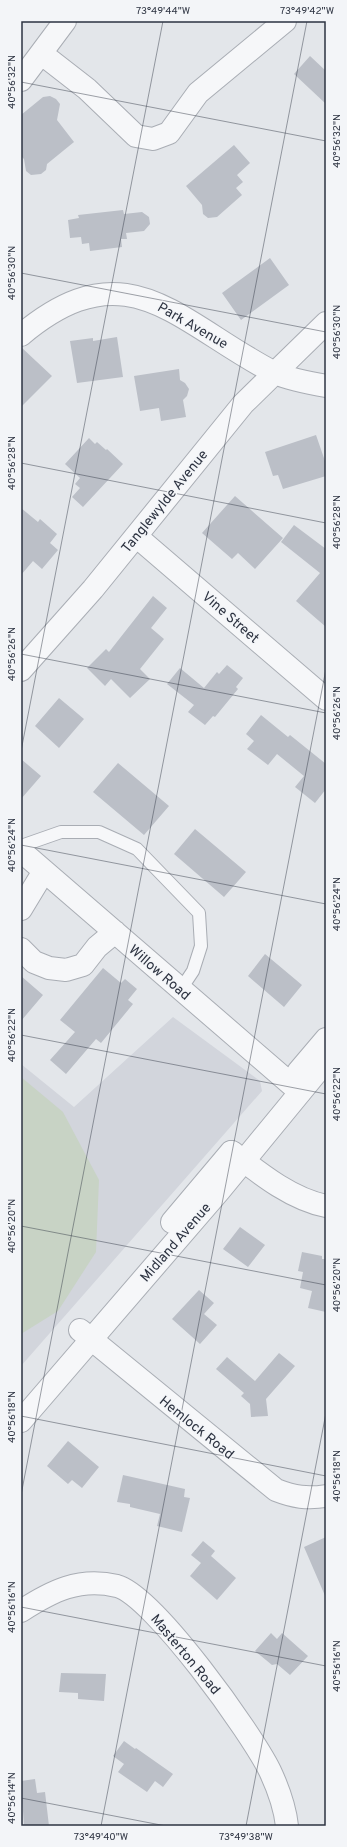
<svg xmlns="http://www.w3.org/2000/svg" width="347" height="1847" viewBox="0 0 347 1847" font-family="Overpass,sans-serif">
<rect width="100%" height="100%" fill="#e3e6ea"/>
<path fill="#d2d5dc" d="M173 1017 260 1081 262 1091 21 1366V1064L74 1107Z"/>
<path fill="#c8d3c5" d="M21 1077 63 1112 99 1180 96 1252 58 1311 21 1334Z"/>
<path fill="#bbbfc7" d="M310 56 326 71V104L294 74Z
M50 96 56 99 60 104 57 120 74 142 47 164 46 170 41 174 31 175 26 171 24 159 21 156V115L43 97Z
M234 145 250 163 237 175 243 182 236 188 242 195 217 217 208 218 203 214 202 205 186 186Z
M123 210 124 214 142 212 149 217 150 224 144 231 126 233 127 239H121L122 247 90 251 89 243 82 244 81 237 70 238 68 220 79 218 78 215Z
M270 258 289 285 241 320 222 293Z
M117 337 123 377 77 383 70 341 93 338V341Z
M21 347 52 376 21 407Z
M179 369 180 380 185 383 189 389 187 396 183 400 186 417 161 421 159 408 140 411 134 376Z
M316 435 326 464V476L283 489 278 475 273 476 265 452Z
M89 438 95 444 97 442 106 450 107 449 123 464 83 507 72 497 80 488 75 484 80 478 65 464Z
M235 496 283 538 255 569 238 553 232 559 202 533Z
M21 508 38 522 40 519 57 534 50 543 58 550 42 569 33 561 21 575Z
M294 525 326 549V627L296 601 320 573 281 542Z
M153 596 167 608 151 628 164 639 140 669 150 679 130 698 111 679 105 686 87 668 106 649 109 652Z
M227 665 243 678 236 687 238 689 215 717 213 716 205 725 188 712 194 705 167 684 180 668 204 688 217 672 219 674Z
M59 698 84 719 59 748 35 726Z
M261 715 288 737 290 735 326 764V789L315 803 295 787 304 776 277 754 268 765 247 749 254 741 246 734Z
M21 759 41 776 21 799Z
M118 763 169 806 144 835 93 792Z
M195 829 246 872 224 897 174 854Z
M265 954 302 985 284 1007 248 976Z
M103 968 121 983 125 979 137 989 128 1000 133 1004 101 1043 96 1039 66 1074 50 1060 75 1032 60 1020Z
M21 976 43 995 21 1021Z
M240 1227 265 1245 248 1267 223 1249Z
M302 1252 322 1256V1259H326V1312L308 1308 312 1291 300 1288 303 1272 298 1271Z
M199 1290 214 1303 204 1314 217 1325 200 1344 172 1319Z
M279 1353 295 1366 266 1399 268 1416 251 1417 250 1404 241 1396 244 1393 216 1369 227 1357 255 1381Z
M68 1441 99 1467 82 1488 72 1480 68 1484 47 1466Z
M123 1475 185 1489 184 1497 190 1498 182 1532 157 1526 160 1514 130 1507V1504L117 1502Z
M326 1537V1598L304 1547Z
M203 1541 215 1551 211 1556 236 1578 217 1600 190 1576 201 1563 191 1555Z
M271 1633 277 1639 282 1633 308 1656 290 1675 277 1664 272 1665 255 1651Z
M61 1673 106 1674 104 1701 78 1699V1693L59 1692Z
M124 1741 135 1749 136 1748 173 1774 163 1787 155 1781 147 1792 118 1772 124 1764 113 1756Z
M35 1779 37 1793 45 1792 49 1826H24L21 1781Z"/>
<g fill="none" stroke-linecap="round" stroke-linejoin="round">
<defs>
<path id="service" d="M21 846 61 832H99L137 849 199 913 201 946 193 971 181 989"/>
<path id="minor" d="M42 54 87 89 136 136 153 139 169 133 198 93 285 21
M21 80 65 21
M21 335C127 246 177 322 273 372 286 379 311 383 326 386
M136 536 326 699
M21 670 93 589 243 404 326 323
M21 851 300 1092
M21 909 44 871
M21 949 34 962 49 968 66 970 83 965 97 947 115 932
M232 1152C259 1173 291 1199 326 1206
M80 1330 276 1490C294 1497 307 1499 326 1496
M21 1611C52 1591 79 1577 117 1586 154 1596 252 1734 270 1771 278 1788 285 1808 287 1826"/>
<path id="tertiary" d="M298 1072 326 1039
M172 1222 231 1152
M21 1421 220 1190 326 1061"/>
</defs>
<use href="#service" stroke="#a9adb4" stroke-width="14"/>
<use href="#minor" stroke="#a9adb4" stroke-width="24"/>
<use href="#tertiary" stroke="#a9adb4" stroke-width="24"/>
<use href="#service" stroke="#f6f7f9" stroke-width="12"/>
<use href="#minor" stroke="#f6f7f9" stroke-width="22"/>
<use href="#tertiary" stroke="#f6f7f9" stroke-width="22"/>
</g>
<path fill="none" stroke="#2d3341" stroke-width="1" stroke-opacity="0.45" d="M21 82 326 141M21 273 326 332M21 463 326 523M21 654 326 713M21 751 163 21M21 845 326 904M21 1035 326 1094M21 1226 326 1285M21 1416 326 1476M21 1495 307 21M21 1607 326 1666M21 1798 166 1826M101 1826 326 669M246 1826 326 1413"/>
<g text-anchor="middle" stroke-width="3" stroke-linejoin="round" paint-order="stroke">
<g font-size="14" fill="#2d3341" stroke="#f3f5f8">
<text transform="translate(193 325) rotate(30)" y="5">Park Avenue</text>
<text transform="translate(164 501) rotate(-51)" y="5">Tanglewylde Avenue</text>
<text transform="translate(231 617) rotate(41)" y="5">Vine Street</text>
<text transform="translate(160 972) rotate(41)" y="5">Willow Road</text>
<text transform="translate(175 1242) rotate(-49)" y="5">Midland Avenue</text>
<text transform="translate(197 1427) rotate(39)" y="5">Hemlock Road</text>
<text transform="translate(186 1654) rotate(50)" y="5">Masterton Road</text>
</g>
</g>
<rect width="347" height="1847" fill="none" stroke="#f3f5f8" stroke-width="44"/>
<rect x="22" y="22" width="303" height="1803" fill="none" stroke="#2d3341" stroke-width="1.5"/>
<g font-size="10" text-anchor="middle" fill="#2d3341">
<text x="163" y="14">73°49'44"W</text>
<text x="307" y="14">73°49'42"W</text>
<text transform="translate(11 82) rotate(-90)" y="4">40°56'32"N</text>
<text transform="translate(336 141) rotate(-90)" y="4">40°56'32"N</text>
<text transform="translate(11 273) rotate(-90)" y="4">40°56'30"N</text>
<text transform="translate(336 332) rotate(-90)" y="4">40°56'30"N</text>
<text transform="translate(11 463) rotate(-90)" y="4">40°56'28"N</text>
<text transform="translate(336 522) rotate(-90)" y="4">40°56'28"N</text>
<text transform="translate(11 654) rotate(-90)" y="4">40°56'26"N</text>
<text transform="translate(336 713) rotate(-90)" y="4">40°56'26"N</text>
<text transform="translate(11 845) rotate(-90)" y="4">40°56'24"N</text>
<text transform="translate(336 904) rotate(-90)" y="4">40°56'24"N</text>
<text transform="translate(11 1035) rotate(-90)" y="4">40°56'22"N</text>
<text transform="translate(336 1094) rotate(-90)" y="4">40°56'22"N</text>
<text transform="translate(11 1226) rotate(-90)" y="4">40°56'20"N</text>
<text transform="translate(336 1285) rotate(-90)" y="4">40°56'20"N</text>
<text transform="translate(11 1417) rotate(-90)" y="4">40°56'18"N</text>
<text transform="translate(336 1476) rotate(-90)" y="4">40°56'18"N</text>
<text transform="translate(11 1607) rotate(-90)" y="4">40°56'16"N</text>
<text transform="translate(336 1666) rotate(-90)" y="4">40°56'16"N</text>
<text transform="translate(11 1798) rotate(-90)" y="4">40°56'14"N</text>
<text x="101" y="1840">73°49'40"W</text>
<text x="246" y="1840">73°49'38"W</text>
</g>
</svg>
